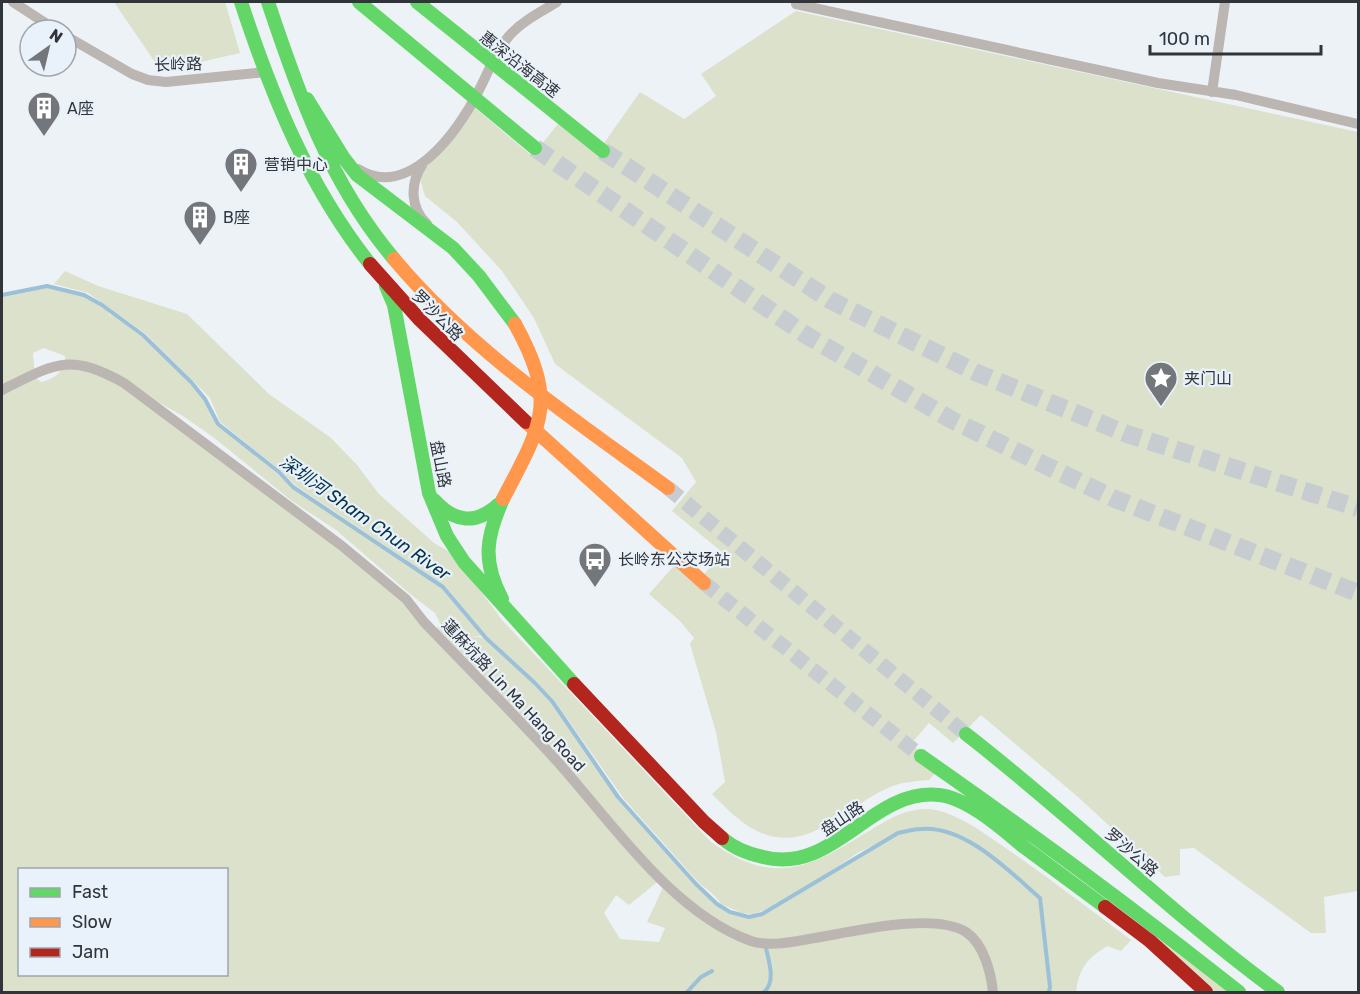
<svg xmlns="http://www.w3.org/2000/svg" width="1360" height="994" viewBox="0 0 1360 994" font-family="Rubik,'Noto Sans SC',sans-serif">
<rect width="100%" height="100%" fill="#edf2f7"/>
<path fill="#dbe1ca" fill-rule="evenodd" d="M114 2H225L240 53 161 71Z
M796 11 1358 132V891L1324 897 1326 933H1311L1194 848 1180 849V875L1165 877 1078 797 981 715 953 743 929 723 911 744 940 768 929 780C915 781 901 782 888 788 844 807 807 857 755 830 738 821 725 807 712 794L725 782 716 732 690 644 694 638 680 621 649 594 680 559 702 577 722 552 672 511 696 482 682 458 555 364 534 318 502 271 457 222 425 196 420 179 425 166 474 107 532 156 558 124 597 153 640 92 684 119 716 96 701 74Z
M65 271 98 286 187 314 269 394 331 438 357 465 379 494 434 543 453 554 502 620 711 842C777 889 812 866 874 828 891 818 907 808 929 809 957 811 994 840 1017 856 1056 883 1093 912 1131 940L1121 951 1107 946C1087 959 1079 968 1076 992H1050L1051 987 1049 992H2V295L47 286 84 295 109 310 110 318 111 312 141 334 205 399 215 422 226 429 293 487 443 587 484 636H471L486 638 535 683 566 719 626 805 696 884 720 906 731 912 753 917 765 913 888 839 859 852 816 881 765 910 753 914 742 913 721 904 715 896 698 882 624 799 554 700 537 682 486 635 445 586 295 485 280 470 220 422 210 398 146 334 88 293 54 284ZM44 348 65 356C65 371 55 379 41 382L35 377 33 353ZM85 365H98L124 383 183 416 213 437 292 501 336 530 409 593 435 613 441 625 435 629C334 542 226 464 120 385ZM936 829C977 834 1011 871 1041 897L1043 914 1040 898 996 859 975 845ZM20 870H226V974H20ZM661 879 665 883 647 922 665 928 659 942 620 939 604 913 616 895 629 905Z
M1164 939 1230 992H1214L1160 942Z"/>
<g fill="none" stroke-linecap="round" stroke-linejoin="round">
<path stroke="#9bc0d8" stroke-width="4" d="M2 295 47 286 84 295 102 305 143 335 191 382 205 399 218 424 279 472 293 487 443 587 486 638 535 683 552 701 618 797 696 884 717 904 730 912 749 917 762 914 898 833C905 832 913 829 921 829 965 825 1010 872 1040 898L1050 987 1049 992
M687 992 701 977 712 971
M764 992C776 982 769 962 766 948"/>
<path stroke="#c7ccd1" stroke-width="15" stroke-dasharray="15 8" stroke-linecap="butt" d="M668 488 966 734
M704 583 921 756"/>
<path stroke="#c7ccd1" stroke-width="18" stroke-dasharray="18 9" stroke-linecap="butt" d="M535 148 806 335 952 420 1115 499 1358 593
M603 151 830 300 975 372 1127 434 1358 508"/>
<path stroke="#bcb6b2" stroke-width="10" d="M13 2 56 30
M796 4 1158 83 1236 95 1358 124
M66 36 132 74 148 80 166 82 265 72
M1212 92 1225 2
M422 165C410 184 410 208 427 224
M358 169C408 201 458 132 478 92 488 73 495 53 509 36 522 21 541 12 557 2
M2 390C54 364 69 352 124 383L342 546 406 599 424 622C468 668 513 713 556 760 610 820 672 913 751 941 769 947 791 942 809 939 848 933 932 911 966 932 984 944 991 973 993 992"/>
<path stroke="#63d668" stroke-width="14" d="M241 2C272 96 308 186 370 264
M268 2C299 95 329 182 394 259
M307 99 343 157 357 175 453 248 479 276 515 324
M386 286 394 305 429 493 447 536 464 562 574 684
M434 500C455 523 476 525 499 504
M502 599C482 561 486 537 503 499
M966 734C1073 817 1169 912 1278 992
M921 756C1030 832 1135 910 1239 992
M722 838C735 849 747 853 763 857 835 875 871 788 939 795 968 798 1002 829 1024 847 1051 867 1078 887 1105 907"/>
<path stroke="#ff974d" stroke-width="14" d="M394 259C471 351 572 418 668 488
M526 422 704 583"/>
<path stroke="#b3261e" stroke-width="14" d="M370 264 420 320 526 422
M574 684 704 822 722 838
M1105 907 1150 941 1206 992"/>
<path stroke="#63d668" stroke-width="14" d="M359 2 535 148
M417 2 603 151"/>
<path stroke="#ff974d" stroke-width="14" d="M503 499C542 425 558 402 515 324"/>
</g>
<defs>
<symbol id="building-pin" viewBox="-11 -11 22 30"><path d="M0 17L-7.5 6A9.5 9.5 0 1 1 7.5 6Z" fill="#73767b" stroke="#e9f1fb"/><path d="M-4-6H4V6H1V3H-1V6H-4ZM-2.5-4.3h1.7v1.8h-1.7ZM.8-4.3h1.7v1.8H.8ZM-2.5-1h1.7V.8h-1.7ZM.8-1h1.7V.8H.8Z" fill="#fff"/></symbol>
<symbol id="sight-pin" viewBox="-11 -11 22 30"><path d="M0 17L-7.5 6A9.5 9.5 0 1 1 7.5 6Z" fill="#73767b" stroke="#e9f1fb"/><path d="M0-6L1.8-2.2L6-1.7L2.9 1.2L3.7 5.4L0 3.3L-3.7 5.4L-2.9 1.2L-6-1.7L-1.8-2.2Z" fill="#fff"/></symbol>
<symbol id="bus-pin" viewBox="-11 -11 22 30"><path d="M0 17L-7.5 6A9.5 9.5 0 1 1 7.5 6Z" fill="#73767b" stroke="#e9f1fb"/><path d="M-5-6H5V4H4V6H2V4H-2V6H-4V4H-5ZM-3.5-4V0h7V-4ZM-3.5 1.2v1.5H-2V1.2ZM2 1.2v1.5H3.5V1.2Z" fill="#fff"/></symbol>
</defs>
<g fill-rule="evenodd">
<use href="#building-pin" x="25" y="89" width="38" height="52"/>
<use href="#building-pin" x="222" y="145" width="38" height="52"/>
<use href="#building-pin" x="181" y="198" width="38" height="52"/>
<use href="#sight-pin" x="1142" y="359" width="38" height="52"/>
<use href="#bus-pin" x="576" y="540" width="38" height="52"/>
</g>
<g text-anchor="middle" stroke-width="4.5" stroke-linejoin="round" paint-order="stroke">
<g font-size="16" fill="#313438" stroke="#e9f1fb">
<text transform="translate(178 64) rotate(-2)" y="6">长岭路</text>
<text transform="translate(520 64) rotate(38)" y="6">惠深沿海高速</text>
<text transform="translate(438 315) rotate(45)" y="6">罗沙公路</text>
<text transform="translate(441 464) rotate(79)" y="6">盘山路</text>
<text transform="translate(514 695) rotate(47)" y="6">蓮麻坑路 Lin Ma Hang Road</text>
<text transform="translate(842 818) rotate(-34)" y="6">盘山路</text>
<text transform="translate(1132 852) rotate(41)" y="6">罗沙公路</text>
</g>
<g font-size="16" fill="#313438" stroke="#e9f1fb" text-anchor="start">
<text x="67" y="114">A座</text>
<text x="264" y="170">营销中心</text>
<text x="223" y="223">B座</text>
<text x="1184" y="384">夹门山</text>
<text x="618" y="565">长岭东公交场站</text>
</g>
<g font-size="18" font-style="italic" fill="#063349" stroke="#e9f1fb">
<text transform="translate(365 518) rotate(35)" y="6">深圳河 Sham Chun River</text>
</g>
</g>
<rect width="1360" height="994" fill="none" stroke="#313438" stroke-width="6"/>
<rect x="18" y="868" width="210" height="108" fill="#e9f1fb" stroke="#9fa5ad" stroke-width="1.5"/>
<rect x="30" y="888" width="30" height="9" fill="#63d668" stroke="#9fa5ad" stroke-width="1.5"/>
<text x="72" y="898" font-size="18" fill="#313438">Fast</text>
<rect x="30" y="918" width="30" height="9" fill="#ff974d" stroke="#9fa5ad" stroke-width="1.5"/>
<text x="72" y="928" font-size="18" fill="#313438">Slow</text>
<rect x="30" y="948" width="30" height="9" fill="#b3261e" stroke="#9fa5ad" stroke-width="1.5"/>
<text x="72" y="958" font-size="18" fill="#313438">Jam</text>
<g transform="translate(48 48) rotate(34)"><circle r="28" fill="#e9f1fb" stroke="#9fa5ad" stroke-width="1.5"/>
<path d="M0-4.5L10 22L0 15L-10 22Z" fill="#73767b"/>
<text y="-9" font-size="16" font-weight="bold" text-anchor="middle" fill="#313438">N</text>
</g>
<path d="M1150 45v9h171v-9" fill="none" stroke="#313438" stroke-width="3"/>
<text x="1159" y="45" font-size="18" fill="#313438" stroke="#e9f1fb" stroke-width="4.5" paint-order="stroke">100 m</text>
</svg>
